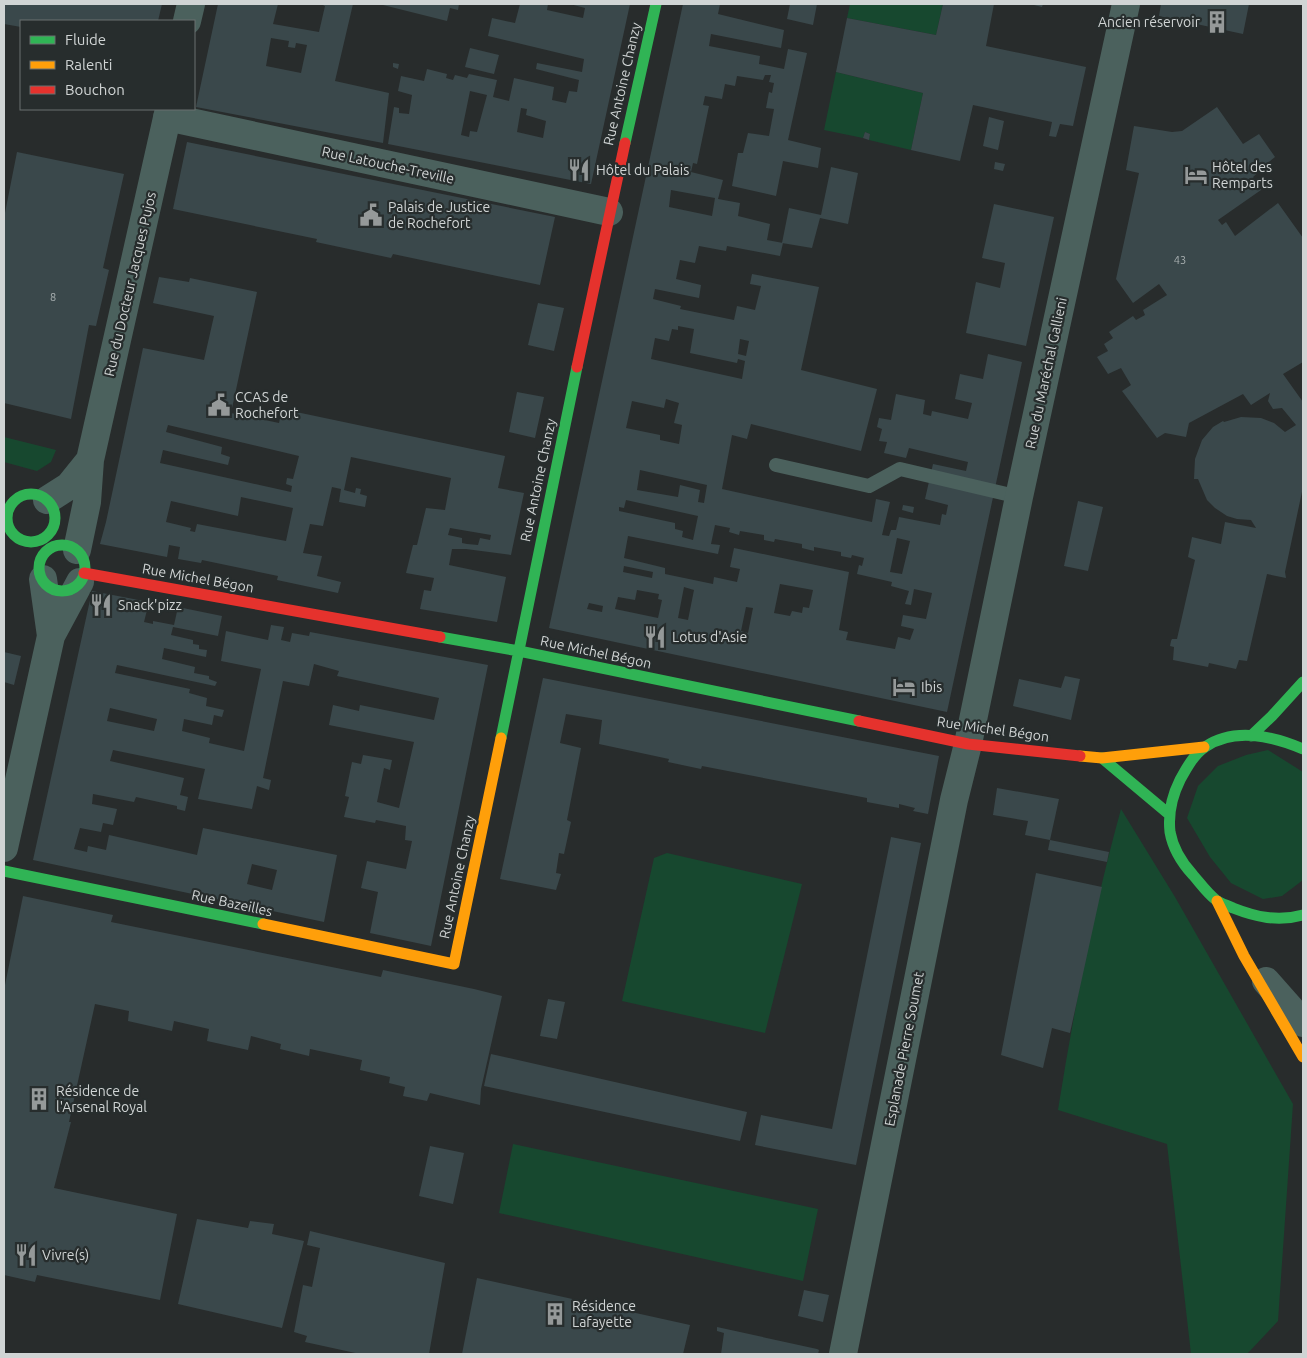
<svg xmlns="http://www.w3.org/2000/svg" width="1307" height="1358" viewBox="0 0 1307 1358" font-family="Ubuntu,sans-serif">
<rect width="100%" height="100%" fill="#282c2c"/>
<path fill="#17482f" d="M850 4H943L936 35 847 18Z
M836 72 923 93 911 150 869 140 870 134 865 132 863 138 824 130Z
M4 437 56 450 51 462 37 471 4 462Z
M1268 750 1303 772V880L1282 896 1263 899 1231 883 1210 857 1187 818 1198 786 1218 766 1246 755Z
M1121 809 1175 897 1293 1104 1278 1321 1247 1354H1191L1167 1144 1058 1110C1074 1009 1094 907 1121 809Z
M667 853 802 884 765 1033 622 1001 654 858Z
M513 1144 818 1209 803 1281 499 1213Z"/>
<path fill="#3a484b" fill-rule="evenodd" d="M4 4H162L158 21H21V27L4 24Z
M218 4H278L273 24 319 32 325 6 321 4H353L335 81 389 93 383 143 196 107ZM271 38 289 41 288 47 295 48 296 43 307 45 301 73 266 66Z
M379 4H459L458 10 450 8 447 21Z
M520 4H548L547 10 583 18 585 8 570 4H630L591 184 388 144 394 107 399 108V113L409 114 412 95 398 91 401 76 424 81 427 69 447 74 446 78 453 80 455 75 467 78 469 74 497 80 493 97 509 101 514 78 554 87 552 100 566 103 569 91 577 92 579 80 536 69 537 63 582 72 584 59 488 36 492 18 515 23ZM470 91 487 95 477 132 470 131 469 137 461 135ZM521 108 527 109 526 115 546 121 543 138 517 132Z
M683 4H720L718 14 784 30 781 48 711 34 709 46 760 56 759 64 784 69 788 49 807 53 788 140 821 148 818 168 783 161 776 196 732 186 738 153H743L748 133 769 136 774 109 766 108 769 92 772 93 774 83 769 82 771 75H765L763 80 737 76 735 86 725 84 722 99 705 96 703 105 709 106 697 164 693 163 691 172 723 180 718 199 740 203 738 216 770 224 767 240 783 243 780 256 727 246 726 251 699 246 695 263 680 260 676 279 701 285 699 298 655 289 653 299 681 306 680 309 734 320 737 306 755 310 761 286 750 284 752 274 819 287 801 370 877 389 861 451 751 424 747 439 732 435 722 489 872 522 876 499 890 502 882 535 889 536 891 530H896L899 517 940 525 942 514 946 515 948 505 925 499 933 464 966 471 968 462 909 448 906 458 884 453 887 442 879 441 882 429 877 427 879 418 891 420 896 394 925 400 923 414 931 416 932 411 968 419 972 403 955 399 960 374 983 379 988 354 1022 362 947 712 549 628ZM671 190 715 198 712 216 669 207ZM678 326 694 329 690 353 737 363 738 359 745 361 742 379 651 359 655 338 669 341 672 329 678 330ZM740 339 749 341 746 356 738 354ZM666 399 679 403 674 423 682 425 679 444 660 440V435L626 428 632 401 664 408ZM640 470 707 485 704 503 698 502 700 490 680 485 678 497 637 490ZM626 500 698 516 693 540 682 537 683 531 675 529V523L619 511V507L624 508ZM715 525 730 528 729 532 739 535 740 531 764 535V540L774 542 775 539 802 544V548L814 551V547L841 552V556L851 558 852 555 864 558 862 566 859 565 857 574 892 582 891 586 909 591 905 604 911 605 914 589 932 593 926 619 903 615 901 626 914 629 910 640 898 637 895 649 846 640 848 632 839 630 849 572 734 548 730 567 740 569 737 582 714 577 713 584 665 574V568L624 558 628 536 718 554 720 545 711 544ZM897 538 910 541 902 574 890 572ZM624 566 653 572 652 578 623 572ZM780 584 813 590 809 608 803 607 802 613 792 611 790 616 774 613ZM684 587 694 590 688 620 678 618ZM637 590 659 594 658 599 662 600 658 618 615 609 618 597 635 600ZM589 603 603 606 602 612 587 609ZM746 607 753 608 748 633 741 631Z
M790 4H817L813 25 787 19Z
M943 4H994L986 46 1086 67 1073 126 1060 124 1056 137 1049 136 1052 122 973 105 960 161 911 150 923 93 836 72 847 18 936 35Z
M1030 4H1043L1042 7Z
M1161 4H1249L1243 34 1159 16Z
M470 48 499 55 494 74 465 67Z
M393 63 399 64 398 69 393 67Z
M1217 107 1243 144 1259 134 1275 157 1260 169 1261 170 1253 177 1261 190 1218 220 1222 225 1226 222 1235 236 1278 203 1303 238V362L1283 374 1303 402V487L1285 572 1286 578 1267 574 1247 661 1239 660 1236 669 1209 663 1208 667 1173 660 1174 647 1170 646 1171 641 1172 639H1177L1195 560 1188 557 1192 537 1221 544 1225 522 1256 528 1251 520 1237 519 1227 516 1215 508 1207 500 1198 479H1194L1195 459 1202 440 1213 427 1223 421 1224 422 1241 417 1261 418 1274 423 1285 432 1296 425 1282 408 1273 409 1268 401 1270 393 1251 405 1243 394 1189 423 1186 437 1165 433 1157 438 1122 391 1131 385 1121 368 1108 374 1097 357 1108 351 1104 344 1113 338 1109 332 1133 316 1136 320 1145 315 1143 310 1167 295 1159 284 1133 303 1116 279 1139 173 1126 170 1134 126 1172 132 1182 131Z
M989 117 1004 121 998 150 983 146Z
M865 132 870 134 869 140 863 138Z
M187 142 555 217 540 285 393 254 391 258 316 242 317 239 173 209Z
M17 152 124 174 103 268 109 270 96 326 89 325 71 419 4 403V218Z
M995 162 1005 164 1003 171 994 169Z
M831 167 858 173 848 224 820 218 812 248 782 243 789 208 821 215Z
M994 204 1054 217 1026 346 966 333 976 282 1000 288 1005 263 982 258Z
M159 277 189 282 190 278 257 292 231 413 279 423 282 409 505 456 498 488 524 493 511 555 466 549H452L449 565 506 577 497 622 420 609 424 590 431 591 434 578 406 573 413 545H417L426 508 445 510 451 478 351 457 344 490 355 493 356 488 361 489 360 494 367 496 365 507 339 502 341 489 332 487 323 526 310 524 303 553 322 556 317 576 341 582 338 593 277 580 278 576 202 560 201 563 178 559 180 547 169 545 167 557 100 544 106 522 143 348 204 360 214 316 153 303ZM168 425 299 456 293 479 287 478 286 484 292 486 291 492 160 463 163 450 228 465 230 457 221 454 222 447 166 432ZM241 497 293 508 286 541 197 524 195 532 190 531 191 528 166 522 171 501 238 516ZM450 528 491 535 490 540 480 538 478 545 467 544 462 543V538L448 535Z
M538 303 564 308 554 351 528 345Z
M517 392 544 397 535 438 509 432Z
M1078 501 1103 507 1088 571 1064 566Z
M903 505 914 507 913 513 902 510Z
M92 591 149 602 144 622 153 624V621L174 625 178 607 222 616 218 636 173 627 171 635 193 640V644L199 645V649L207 650 206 657 164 648 162 659 195 667 194 673 209 676V679L217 682 215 686 117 665 115 673 190 689 189 693 207 698 206 706 224 710 222 717 214 715 212 725 184 719 182 731 210 738 209 743 244 751 261 669 221 661 226 631 268 640 271 625 284 627 281 640 290 642 292 633 309 636 310 632 488 665 431 946 370 933 378 892 361 888 367 861 406 869 412 841 405 840 406 826 376 820 375 823 344 817 349 797 345 796 352 762 361 764 363 755 392 760 390 770 384 768 377 802 399 808 414 742 329 725 333 705 359 711 360 705 434 720 439 698 337 676 339 671 314 664 309 686 283 681 263 778 271 780 269 790 257 786 252 809 198 799 205 769 113 750 110 761 184 778 180 795 188 797 185 811 177 809V806L136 797 134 802 93 794 92 804 117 809 113 825 103 823 101 832 80 828 74 849 87 852 88 846 106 850 109 835 197 855 203 828 337 855 324 922 33 860ZM110 708 157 719 154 731 107 721ZM252 864 277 870 272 890 247 884Z
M4 652 21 656 14 685 4 682Z
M1065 676 1080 679 1071 720 1013 706 1019 679 1061 688Z
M543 678 939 756 928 814 913 811 915 808 899 804V808L867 802V798L702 766 701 769 668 762 669 759 599 744 602 720 566 714 560 743 581 748 567 820 571 822 564 854 559 853 556 873 561 874 556 890 500 879Z
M997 788 1059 799 1050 840 1109 852 1107 862 1048 850 1050 840 1025 835 1028 821 993 815Z
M891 837 921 843 856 1165 755 1145 761 1115 832 1129Z
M1036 873 1102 887 1070 1033 1052 1028 1043 1068 1001 1055Z
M23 896 113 915 111 922 381 977 383 970 474 989 502 996 481 1089 480 1105 430 1093 427 1101 403 1096 405 1087 389 1083 390 1077 360 1070 362 1060 310 1049 309 1056 280 1049 281 1044 251 1036 248 1050 207 1041 209 1029 174 1021 172 1031 128 1021 129 1011 95 1004 69 1122H71L54 1188 177 1214 160 1300 37 1275 35 1282 4 1275V990Z
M548 999 565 1002 557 1039 540 1036Z
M491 1054 747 1112 740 1141 484 1086Z
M430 1146 464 1153 453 1204 419 1196Z
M197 1219 248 1228 250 1221 274 1224 272 1234 304 1241 282 1328 178 1304Z
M310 1231 445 1263 429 1354H360L305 1342 307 1336 294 1332 303 1285 312 1287 320 1248 307 1245Z
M477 1278 690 1325 683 1354H462Z
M804 1290 829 1295 823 1322 798 1316Z
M717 1327 817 1349 819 1350 818 1354H721L724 1333 717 1331Z"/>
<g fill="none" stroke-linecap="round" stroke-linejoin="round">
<path stroke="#4b615d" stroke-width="14" d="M776 465 869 486 900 469 1019 497"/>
<path stroke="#4b615d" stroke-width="28" d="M187 21 191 4
M167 117 609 212
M47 500 69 486 90 460
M77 550 87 502 90 460 169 109
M43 579 51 636
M4 848 51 636 80 582
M1266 981 1303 1023
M843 1354 954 800 968 744 1019 497 1126 4"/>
<path stroke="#30b455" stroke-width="11" d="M625 143 656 4
M7 518a24 24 0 1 1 48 0a24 24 0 1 1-48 0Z
M39 568a23 23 0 1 1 46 0a23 23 0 1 1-46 0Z
M440 637 519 651 859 721
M1251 736 1272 716 1303 682
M501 738 577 367
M1303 749C1273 736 1234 727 1205 747 1194 754 1186 769 1180 780 1172 796 1168 814 1170 832 1173 849 1181 862 1193 875 1200 883 1207 893 1216 900 1221 904 1227 905 1233 908 1256 917 1278 922 1303 915
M1102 758 1170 815
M4 871 263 924"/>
<path stroke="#ff9f0a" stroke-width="11" d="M1080 756 1102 758 1204 747
M1217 901 1244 956 1303 1057
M263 924 454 964 501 738"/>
<path stroke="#e5322d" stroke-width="11" d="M577 367 625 143
M84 573 440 637
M859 721 968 744 1080 756"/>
</g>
<defs>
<symbol id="building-bare" viewBox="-9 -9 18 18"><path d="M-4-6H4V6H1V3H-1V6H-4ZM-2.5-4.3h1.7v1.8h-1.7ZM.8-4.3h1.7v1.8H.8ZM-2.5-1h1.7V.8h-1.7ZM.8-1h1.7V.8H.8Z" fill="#959999" stroke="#272d2d" stroke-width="2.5" paint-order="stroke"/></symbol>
<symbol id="restaurant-bare" viewBox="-9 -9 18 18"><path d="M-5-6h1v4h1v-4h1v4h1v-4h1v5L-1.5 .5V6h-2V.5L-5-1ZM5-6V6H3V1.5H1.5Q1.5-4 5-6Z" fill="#959999" stroke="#272d2d" stroke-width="2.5" paint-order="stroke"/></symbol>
<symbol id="hotel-bare" viewBox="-9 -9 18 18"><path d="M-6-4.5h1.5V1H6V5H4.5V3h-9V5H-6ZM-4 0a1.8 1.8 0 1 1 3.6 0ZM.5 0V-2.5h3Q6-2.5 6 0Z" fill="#959999" stroke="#272d2d" stroke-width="2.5" paint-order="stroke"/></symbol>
<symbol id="civic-bare" viewBox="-9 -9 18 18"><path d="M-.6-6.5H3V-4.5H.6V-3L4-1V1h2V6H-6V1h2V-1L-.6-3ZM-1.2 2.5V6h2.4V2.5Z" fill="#959999" stroke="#272d2d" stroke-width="2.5" paint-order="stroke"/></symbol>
</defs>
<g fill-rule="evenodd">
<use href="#building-bare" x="1201" y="6" width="32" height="32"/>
<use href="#restaurant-bare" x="563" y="154" width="32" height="32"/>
<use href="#hotel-bare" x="1180" y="159" width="32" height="32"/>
<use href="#civic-bare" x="355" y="199" width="32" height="32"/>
<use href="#civic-bare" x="203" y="389" width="32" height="32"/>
<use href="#restaurant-bare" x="85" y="589" width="32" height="32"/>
<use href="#restaurant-bare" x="639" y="621" width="32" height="32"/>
<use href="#hotel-bare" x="888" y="671" width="32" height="32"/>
<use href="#building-bare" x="23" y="1083" width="32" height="32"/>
<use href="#restaurant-bare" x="10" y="1239" width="32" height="32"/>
<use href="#building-bare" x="539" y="1298" width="32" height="32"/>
</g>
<g text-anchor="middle" stroke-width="4.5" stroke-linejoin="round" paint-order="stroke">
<g font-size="11" fill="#aab1b2">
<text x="1180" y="264">43</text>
<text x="53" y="301">8</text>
</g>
<g font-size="14" fill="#d0d4d4" stroke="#272d2d" text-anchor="start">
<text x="1200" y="27" text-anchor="end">Ancien réservoir</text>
<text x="1212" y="172">Hôtel des<tspan x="1212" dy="16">Remparts</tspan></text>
<text x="596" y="175">Hôtel du Palais</text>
<text x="388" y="212">Palais de Justice<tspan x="388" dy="16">de Rochefort</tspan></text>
<text x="235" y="402">CCAS de<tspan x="235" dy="16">Rochefort</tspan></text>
<text x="118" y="610">Snack'pizz</text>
<text x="672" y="642">Lotus d'Asie</text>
<text x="921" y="692">Ibis</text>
<text x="56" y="1096">Résidence de<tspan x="56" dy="16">l'Arsenal Royal</tspan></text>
<text x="42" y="1260">Vivre(s)</text>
<text x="572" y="1311">Résidence<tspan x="572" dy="16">Lafayette</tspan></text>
</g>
<g font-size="14" fill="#d0d4d4" stroke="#272d2d">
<text transform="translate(622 84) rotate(-77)" y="5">Rue Antoine Chanzy</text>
<text transform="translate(388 165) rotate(12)" y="5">Rue Latouche-Treville</text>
<text transform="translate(130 284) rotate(-77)" y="5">Rue du Docteur Jacques Pujos</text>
<text transform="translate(1046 373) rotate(-78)" y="5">Rue du Maréchal Gallieni</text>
<text transform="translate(538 480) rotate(-78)" y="5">Rue Antoine Chanzy</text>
<text transform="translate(198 578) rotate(10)" y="5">Rue Michel Bégon</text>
<text transform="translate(596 652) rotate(12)" y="5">Rue Michel Bégon</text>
<text transform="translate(993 729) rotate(8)" y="5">Rue Michel Bégon</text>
<text transform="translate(457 877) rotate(-78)" y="5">Rue Antoine Chanzy</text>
<text transform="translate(232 903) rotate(12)" y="5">Rue Bazeilles</text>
<text transform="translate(904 1049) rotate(-79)" y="5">Esplanade Pierre Soumet</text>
</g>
</g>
<rect width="1307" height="1358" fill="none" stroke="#d0d4d4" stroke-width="10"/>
<rect x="20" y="20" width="175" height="90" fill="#272d2d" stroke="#6b7070"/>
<rect x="30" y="36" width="25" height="8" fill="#30b455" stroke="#6b7070"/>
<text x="65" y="45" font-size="15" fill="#d0d4d4">Fluide</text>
<rect x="30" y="61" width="25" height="8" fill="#ff9f0a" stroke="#6b7070"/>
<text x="65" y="70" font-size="15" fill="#d0d4d4">Ralenti</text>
<rect x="30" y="86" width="25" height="8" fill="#e5322d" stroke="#6b7070"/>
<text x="65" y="95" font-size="15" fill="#d0d4d4">Bouchon</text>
</svg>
